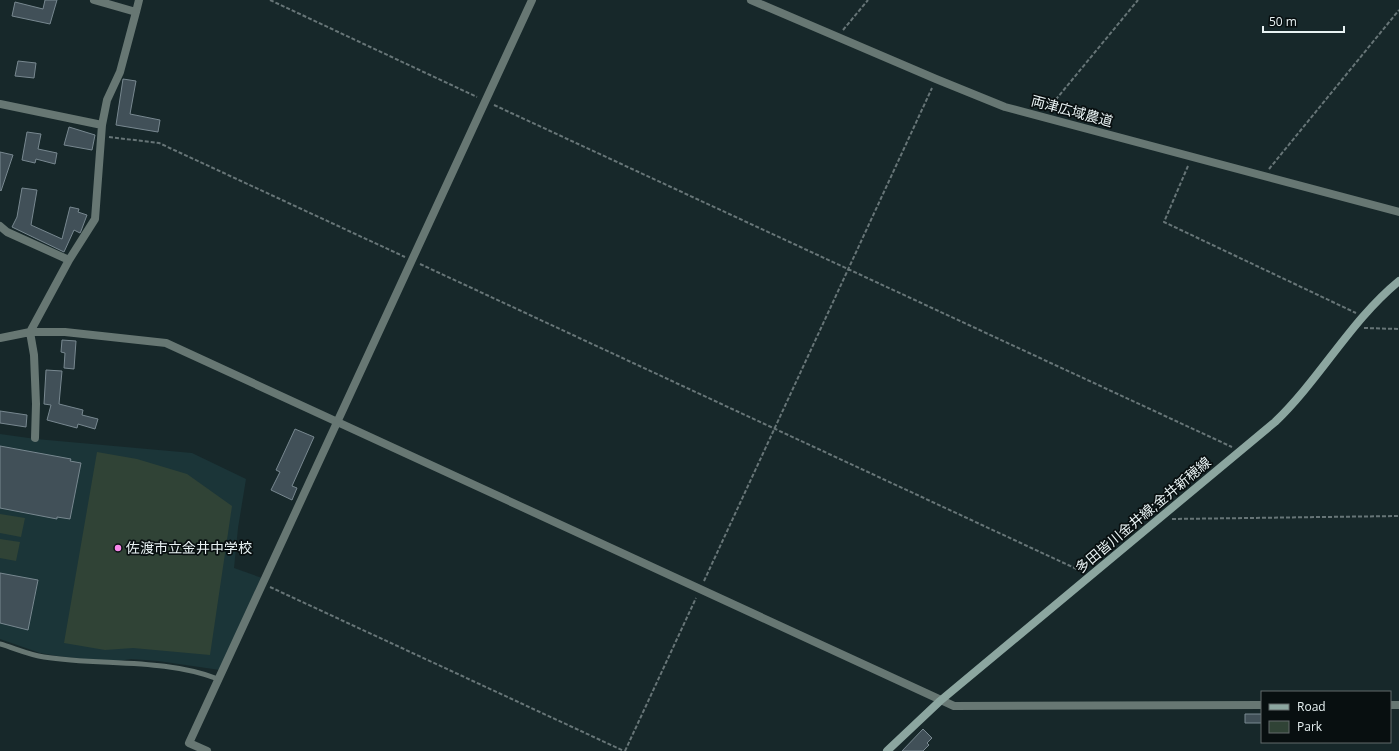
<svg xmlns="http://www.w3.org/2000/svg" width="1399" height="751" viewBox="0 0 1399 751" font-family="'Open Sans','Noto Sans JP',sans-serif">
<rect width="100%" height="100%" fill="#17282a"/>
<path fill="#1b3538" d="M0 434 36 439 192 453 246 479 238 528 234 568 262 578 220 670 158 661 131 659 112 662 57 656 40 653 0 639Z"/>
<path fill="#304336" d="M97 452 137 459 187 474 232 506 210 655 133 648 105 650 64 643Z
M0 514 25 518 21 537 0 533Z
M0 539 20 542 16 561 0 558Z"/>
<path fill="#415058" stroke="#788890" d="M45 0H57L50 24 12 16 15 2 43 9Z
M18 61 36 63 34 78 15 76Z
M123 79 136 81 130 114 160 120 158 132 116 125Z
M69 127 95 135 92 150 64 145Z
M27 132 41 134 38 149 57 153 55 164 36 159 35 163 22 160Z
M0 152 13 155 1 191 0 190Z
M22 188 37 190 31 225 62 239 70 207 79 209 78 212 87 215 81 231 80 233 74 230 64 252 12 227 17 217Z
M62 340 76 341 74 369 64 368 65 353 61 352Z
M46 370 62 371 59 404 83 410 82 415 98 419 95 429 78 424 77 428 47 420 51 405 44 404Z
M0 411 27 415 26 427 0 423Z
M295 429 314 437 292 486 297 488 292 500 271 490 280 472 276 470Z
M0 446 71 459 70 461 81 463 70 519 57 517V519L0 508Z
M0 573 38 580 28 630 0 623Z
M1245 714H1262V723H1245Z
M923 729 932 738 927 743 929 745 923 751H902Z"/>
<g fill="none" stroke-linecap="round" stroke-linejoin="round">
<path stroke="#677577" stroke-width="2" stroke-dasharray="4 2" stroke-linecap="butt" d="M270 0 477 97
M843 30 868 0
M494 105 1232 447
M1048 109 1138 0
M109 137 159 143 405 257
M1188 166 1164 222 1356 313
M1269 169 1399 10
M420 264 1081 571
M1364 328 1399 329
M1172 519 1399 516
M704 581 932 88
M270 587 624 751
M625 751 696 598"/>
<path stroke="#677773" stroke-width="5" d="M0 644C14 648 29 655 44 657 101 666 163 658 218 679"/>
<path stroke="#677773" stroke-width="8" d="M94 0 136 12 139 0
M751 0 936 79 1005 107 1399 212
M0 104 102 125
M0 226 7 232 69 260
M0 338 30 332H65L166 343 954 706 1262 705
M35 438 36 404 34 355 30 332 69 260 95 219 102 125 107 100 120 72 136 12
M1390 705H1399
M207 751 189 743 532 0"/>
<path stroke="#8ca6a0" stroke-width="8" d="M887 751 940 701 1275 422C1320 379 1351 320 1399 281"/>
</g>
<circle fill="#f888ea" stroke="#080f10" stroke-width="1.5" cx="118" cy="548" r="4"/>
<g text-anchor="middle" stroke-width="3.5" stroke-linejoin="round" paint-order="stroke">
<g font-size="14" fill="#e8f2f3" stroke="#080f10">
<text transform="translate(1072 111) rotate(15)" y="5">両津広域農道</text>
<text transform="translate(1143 515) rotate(-40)" y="5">多田皆川金井線;金井新穂線</text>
</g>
<g font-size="14" fill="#e8f2f3" stroke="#080f10" text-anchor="start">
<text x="126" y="553">佐渡市立金井中学校</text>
</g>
</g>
<rect x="1261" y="691" width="130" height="52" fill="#080f10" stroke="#626a6b"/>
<rect x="1269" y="704" width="20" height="6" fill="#8ca6a0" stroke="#626a6b"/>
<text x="1297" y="711" font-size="12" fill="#e8f2f3">Road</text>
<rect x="1269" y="721" width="20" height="12" fill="#304336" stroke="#626a6b"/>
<text x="1297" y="731" font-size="12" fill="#e8f2f3">Park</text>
<path d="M1263 26v6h81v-6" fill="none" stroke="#e8f2f3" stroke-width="2"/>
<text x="1269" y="26" font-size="12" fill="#e8f2f3" stroke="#080f10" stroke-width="3" paint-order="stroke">50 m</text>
</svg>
